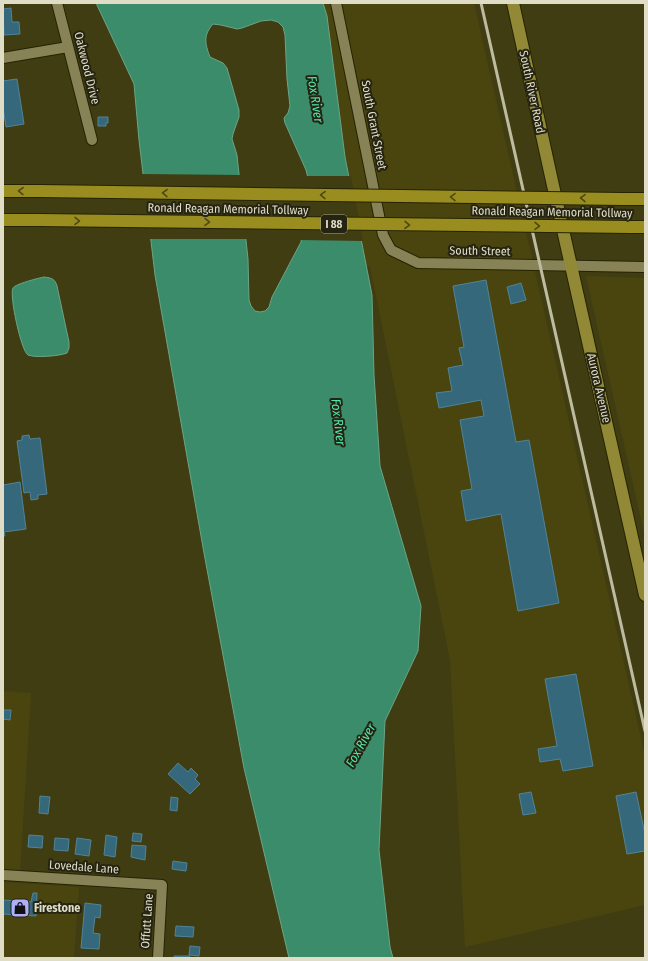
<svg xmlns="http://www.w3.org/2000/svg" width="648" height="961" viewBox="0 0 648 961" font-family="'Fira Sans Condensed',sans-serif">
<rect width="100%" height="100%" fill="#413d12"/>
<path fill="#4a450f" d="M323 3H474L645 756V905L465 947 450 660 370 266H366L345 157 327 16Z
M586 276 645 278V537Z
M3 691 31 693 20 872 3 871Z
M3 882 79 887 74 958H3Z"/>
<path fill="#3b8c6b" stroke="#6ca486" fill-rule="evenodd" d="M96 3H323L327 16 345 157 372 295 374 375 380 466 421 606 418 651 385 721 379 850 390 947 393 958H289L244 768 204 553 155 275 139 140 134 84ZM271 20 278 22 283 27 285 35 287 79 290 106 288 113 284 118 285 123 306 170 309 182 303 230 301 242 272 297 269 307 265 311 260 312 255 311 251 306 249 300 248 259 237 155 232 139 233 134 239 117V110L227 68 223 63 210 57C205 44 203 35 213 24L221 25 237 29 242 28 261 21Z
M44 277C52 278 55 279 57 286L69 342V348L67 353C60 356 35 358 28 355 21 351 9 294 13 288 15 284 39 278 44 277Z"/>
<path fill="#413d12" d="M141 174 241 175 247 239H149Z
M305 176H351L363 241 299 240 304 214 307 182Z"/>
<path fill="#35687a" stroke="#518497" d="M11 8 12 22H19L20 34 4 35 3 9Z
M17 79 24 124 6 127 3 107V81Z
M98 117H108V123H106V126H98Z
M486 280 516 442 529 440 559 603 518 611 501 514 466 521 461 491 472 489 460 420 484 416 481 400 439 408 436 393 452 391 448 368 463 365 459 348 464 347 453 286Z
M521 283 526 300 511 304 507 287Z
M29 435 30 439 40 438 47 494 38 495V499L31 500 30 492 24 493 17 441 22 440V436Z
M20 482 26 529 4 532 5 536H3V485Z
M576 674 593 766 563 771 560 759 540 762 538 749 557 746 545 679Z
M3 710H11L10 720 3 719Z
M178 763 188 772 191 768 198 775 195 779 200 784 190 794 168 774Z
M531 792 536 813 523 815 519 794Z
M636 792 645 834V851L627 854 616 796Z
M40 796 50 797 48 814 39 813Z
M171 797 178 798 177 811 170 810Z
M133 833 142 834 141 842 132 841Z
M29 835 43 836 42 848 28 847Z
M106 835 117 837 115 857 104 855Z
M55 838 69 839 68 851 54 850Z
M77 838 91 840 89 856 75 854Z
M132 845 146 846 145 860 131 857Z
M173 861 187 863 186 871 172 869Z
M33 893H37L36 916 3 914V900L31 902Z
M85 903 101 905 100 918 95 917 93 933 100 934 99 949 81 948Z
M176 926 194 927 193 937 175 936Z
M190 946 200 947 199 956 189 955Z
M174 956H190L189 958H174Z"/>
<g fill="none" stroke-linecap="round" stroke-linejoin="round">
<defs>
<path id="minor" d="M57 3 92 140
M336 3 383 235 391 250 418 263 645 267
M3 58 68 47
M3 875 162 885 158 958"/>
<path id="major" d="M513 3 552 181 645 595"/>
<path id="highway" d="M3 191H39
M622 199H645
M3 220H38
M631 227H645"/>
</defs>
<use href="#minor" stroke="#262303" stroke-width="12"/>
<use href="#major" stroke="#262303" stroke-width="14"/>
<use href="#highway" stroke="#262303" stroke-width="14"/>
<use href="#minor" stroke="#878357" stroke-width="10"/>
<use href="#major" stroke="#918935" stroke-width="12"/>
<use href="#highway" stroke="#988d1e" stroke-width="12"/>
<path stroke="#bdbba0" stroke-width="3" d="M481 3 645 731"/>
<defs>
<path id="highway-bridge" d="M39 191 622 199
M38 220 631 227"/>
</defs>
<use href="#highway-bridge" stroke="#262303" stroke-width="14" stroke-linecap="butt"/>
<use href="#highway-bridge" stroke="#988d1e" stroke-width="12"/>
</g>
<defs><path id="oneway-chevron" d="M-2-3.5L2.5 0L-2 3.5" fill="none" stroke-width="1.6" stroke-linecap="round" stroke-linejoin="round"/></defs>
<g stroke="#4d4816">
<use href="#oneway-chevron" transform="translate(21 191) rotate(-179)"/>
<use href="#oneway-chevron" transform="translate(165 193) rotate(-179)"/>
<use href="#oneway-chevron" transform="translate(323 195) rotate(-179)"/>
<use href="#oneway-chevron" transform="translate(453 197) rotate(-179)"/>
<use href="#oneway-chevron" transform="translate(583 198) rotate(-179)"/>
<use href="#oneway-chevron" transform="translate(77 221) rotate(1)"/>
<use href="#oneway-chevron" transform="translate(207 222) rotate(1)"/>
<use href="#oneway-chevron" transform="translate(407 225) rotate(1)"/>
<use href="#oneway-chevron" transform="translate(537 226) rotate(1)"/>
</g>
<defs>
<symbol id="shop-square" viewBox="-11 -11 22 22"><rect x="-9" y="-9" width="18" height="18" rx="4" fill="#aeaefa" stroke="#252311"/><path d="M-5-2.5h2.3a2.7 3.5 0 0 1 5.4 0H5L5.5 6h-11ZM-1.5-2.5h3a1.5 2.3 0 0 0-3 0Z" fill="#111"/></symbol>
</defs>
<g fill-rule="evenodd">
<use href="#shop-square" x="9" y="897" width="22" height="22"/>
</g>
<g text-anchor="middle" stroke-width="4" stroke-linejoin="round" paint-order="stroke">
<rect fill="#252311" stroke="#a7a590" stroke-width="1" x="321" y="215" width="26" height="18" rx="3"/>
<g font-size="11" font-weight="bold" fill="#dfddc6">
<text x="334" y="228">I 88</text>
</g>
<g font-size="12" fill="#dfddc6" stroke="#252311">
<text transform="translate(87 68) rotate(76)" y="4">Oakwood Drive</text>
<text transform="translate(532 92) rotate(78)" y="4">South River Road</text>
<text transform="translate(374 125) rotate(79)" y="4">South Grant Street</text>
<text transform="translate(228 209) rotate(1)" y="4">Ronald Reagan Memorial Tollway</text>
<text transform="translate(552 212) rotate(1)" y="4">Ronald Reagan Memorial Tollway</text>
<text transform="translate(480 251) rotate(1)" y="4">South Street</text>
<text transform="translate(599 388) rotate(77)" y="4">Aurora Avenue</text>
<text transform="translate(84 867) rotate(4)" y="4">Lovedale Lane</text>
<text transform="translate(147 921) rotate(-86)" y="4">Offutt Lane</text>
</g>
<g font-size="12" font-weight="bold" fill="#dfddc6" stroke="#252311" text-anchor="start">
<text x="34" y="912">Firestone</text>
</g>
<g font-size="13" font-style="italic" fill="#52e7ae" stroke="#252311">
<text transform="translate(316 99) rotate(81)" y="5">Fox River</text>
<text transform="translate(339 422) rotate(83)" y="5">Fox River</text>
<text transform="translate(360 745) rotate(-61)" y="5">Fox River</text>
</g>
</g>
<rect width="648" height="961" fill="none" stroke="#dfddc6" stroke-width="8"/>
</svg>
